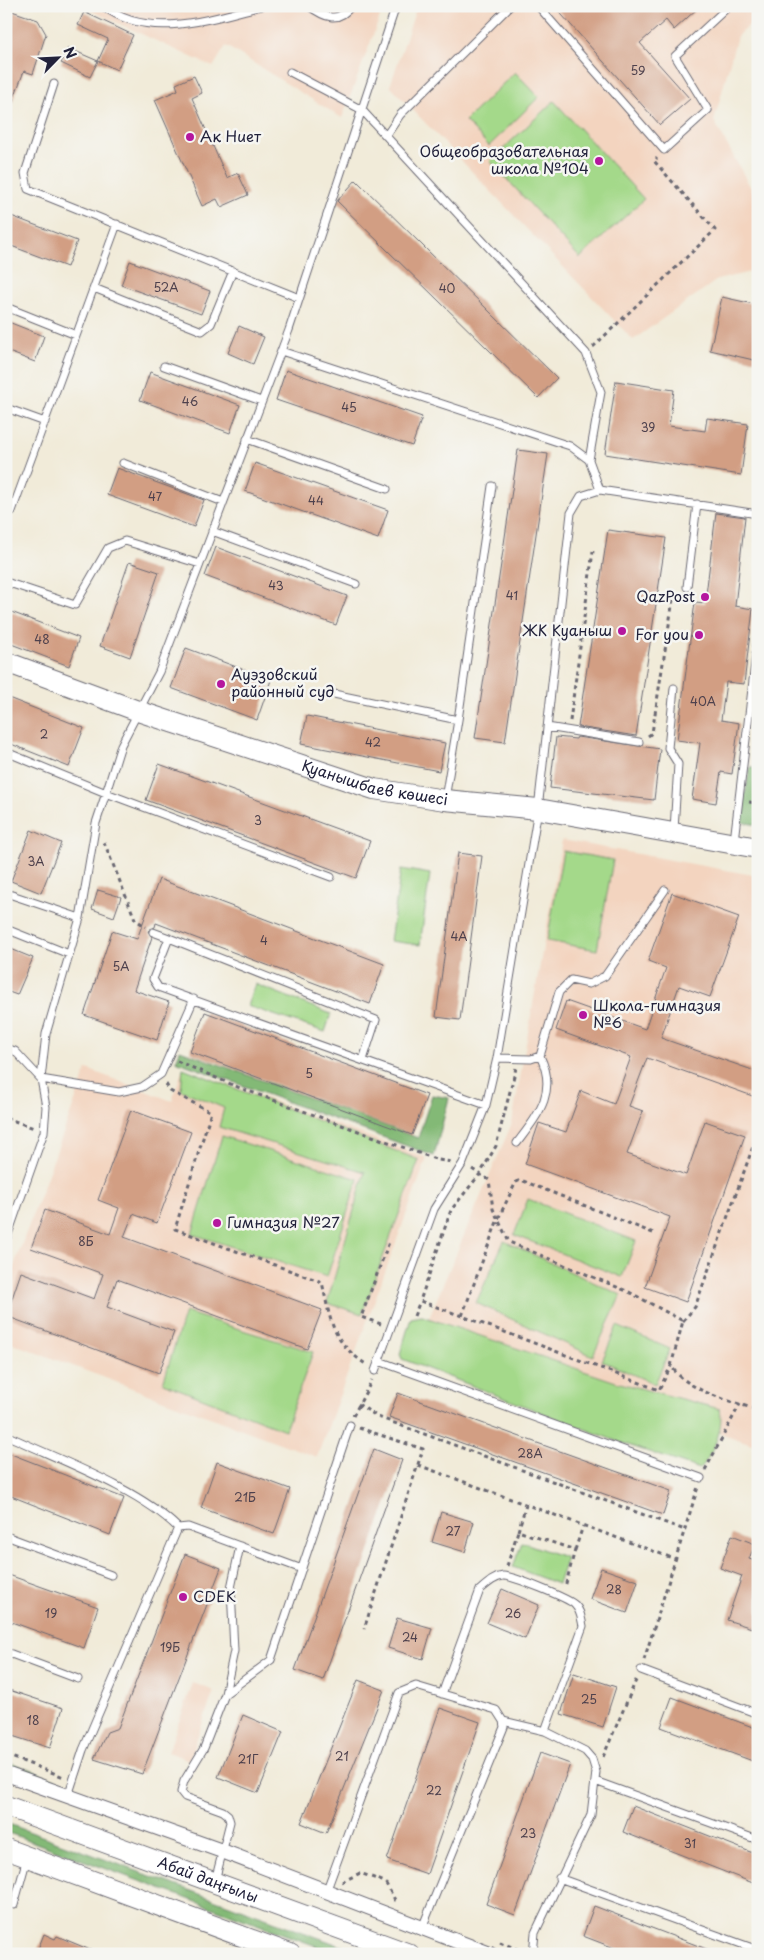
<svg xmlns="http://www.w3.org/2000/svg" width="764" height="1960" viewBox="0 0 764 1960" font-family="'Playpen Sans',sans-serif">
<rect width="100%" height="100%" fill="#f6f6f2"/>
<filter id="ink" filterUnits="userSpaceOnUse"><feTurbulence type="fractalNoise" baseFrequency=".02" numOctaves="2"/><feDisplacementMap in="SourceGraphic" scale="10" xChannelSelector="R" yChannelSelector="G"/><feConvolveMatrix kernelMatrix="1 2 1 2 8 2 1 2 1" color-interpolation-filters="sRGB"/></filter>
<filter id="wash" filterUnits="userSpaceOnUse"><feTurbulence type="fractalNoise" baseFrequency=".0096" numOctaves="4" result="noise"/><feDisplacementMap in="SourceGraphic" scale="20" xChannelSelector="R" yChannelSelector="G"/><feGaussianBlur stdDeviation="1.12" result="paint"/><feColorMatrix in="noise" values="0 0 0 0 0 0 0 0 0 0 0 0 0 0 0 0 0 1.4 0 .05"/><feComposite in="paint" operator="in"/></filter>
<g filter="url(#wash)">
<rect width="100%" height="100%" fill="#f1ebd9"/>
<path fill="#f3d4bf" d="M81 6H384L342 118 226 46 213 67Z
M417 6H758V17L737 36 714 121 758 201V270L717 280 633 340 390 86Z
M562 840 758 876V1446L697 1425 412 1357 512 1123Z
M183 1068 427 1158 317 1457 6 1341V1287L87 1069 172 1101Z
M193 1683 214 1691 189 1760 168 1752Z"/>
<path fill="#a4d98a" stroke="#637e62" d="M515 72 539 97 489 146 465 121Z
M554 101 644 199 580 258 490 161Z
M563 851 613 860 597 950 547 941Z
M401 869 430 874 420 945 390 941Z
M255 984 331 1014 325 1032 247 1006Z
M183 1068 419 1160 362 1314 327 1303 365 1172 219 1127 224 1108 181 1090Z
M222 1136 358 1179 327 1277 192 1234Z
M528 1199 636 1241 622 1277 514 1235Z
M504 1241 621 1295 593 1356 476 1303Z
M185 1312 313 1352 285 1430 163 1383Z
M422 1316 616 1382 720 1409C724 1428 713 1454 700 1469L616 1441 402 1359 400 1354 411 1318Z
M617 1326 670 1349 655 1384 602 1361Z
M522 1542 567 1558 558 1584 513 1567Z
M6 1761 68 1784 66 1790 6 1768Z"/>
<path fill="#83b976" stroke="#526e58" d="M750 767H758V825L740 822Z
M180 1050 418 1138 432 1095 449 1098 434 1156 176 1061Z
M6 1823 363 1954H338L6 1832Z"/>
<g id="blocks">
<path fill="#d29e83" d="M554 6H700L674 30 666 20 640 43 690 99 660 125Z
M6 9 38 20 46 34 33 74 24 71 8 114Z
M84 12 133 35 117 70 98 61 108 39 78 25Z
M68 48 98 61 90 77 61 63Z
M194 76 202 93 192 98 227 178 238 173 248 195 221 207 217 199 202 206 155 100 178 90 176 84Z
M356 180 557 378 538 398 337 201Z
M6 214 77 241 67 267 6 244Z
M130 261 210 291 201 314 121 285Z
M722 297 758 305V361L710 350Z
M6 321 44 336 35 362 6 351Z
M239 326 264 337 253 364 228 353Z
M286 370 422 417 412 446 276 400Z
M150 372 240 405 230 433 140 400Z
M616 381 674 390 669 426 705 431 707 418 748 424 741 475 605 454Z
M518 450 548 454 505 742 475 738Z
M255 463 388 510 378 539 245 491Z
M117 468 204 500 194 527 107 495Z
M716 513 745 517 735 606 753 609 744 684 726 682 721 720 739 723 732 774 721 772 716 803 692 799 700 743 677 740 695 602 705 603Z
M608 530 666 538 636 736 578 727Z
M216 547 347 596 336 625 205 576Z
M129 562 159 572 130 657 100 646Z
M6 610 79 638 69 666 6 642Z
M186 648 271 680 257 720 171 688Z
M6 697 84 728 69 767 6 742Z
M307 716 445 743 439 771 301 744Z
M556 737 576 739 577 737 660 749 654 800 550 788Z
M159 764 370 841 356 878 146 800Z
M31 830 61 843 41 893 11 881Z
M458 853 482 856 460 1020 436 1017Z
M159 879 384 964 370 1004 156 923 155 927 148 931 152 937 134 990 169 1002 157 1040 84 1015 112 931 137 939Z
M98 890 121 897 114 917 92 909Z
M672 893 739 917 710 997 679 986 661 1038 758 1072V1098L647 1058 629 1106 643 1111 627 1154 686 1175 705 1121 745 1135 686 1302 645 1287 670 1217 525 1164 539 1123 566 1132 581 1091 614 1104 631 1057 556 1030 566 1001 645 1029 666 968 648 961Z
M6 947 33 958 17 995 6 991Z
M205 1012 427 1095 412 1135 190 1052Z
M131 1110 191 1132 157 1223 133 1214 124 1237 322 1310 307 1349 117 1279 107 1307 174 1332 159 1373 6 1316 21 1272 94 1299 103 1274 31 1248 45 1210 110 1234 119 1208 98 1200Z
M398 1393 671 1491 663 1515 389 1417Z
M374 1449 402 1460 323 1680 295 1670Z
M6 1452 124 1498 110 1535 6 1494Z
M217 1462 290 1489 274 1534 201 1508Z
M441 1512 474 1522 465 1552 432 1542Z
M732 1535 755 1544 749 1559 758 1562V1630L727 1620 742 1576 720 1568Z
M185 1554 221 1568 142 1774 94 1759 107 1732 118 1728Z
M601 1568 638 1581 627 1613 590 1599Z
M6 1574 98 1607 84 1648 6 1620Z
M502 1589 539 1605 525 1639 487 1623Z
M397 1618 432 1628 423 1659 388 1648Z
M574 1673 616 1687 603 1727 561 1714Z
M358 1680 384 1690 326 1833 301 1823Z
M6 1689 63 1708 50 1748 6 1734Z
M672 1697 758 1729V1763L661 1727Z
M440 1708 480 1722 427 1874 387 1860Z
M243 1715 283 1732 258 1793 218 1777Z
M540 1753 570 1764 515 1915 486 1904Z
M633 1806 758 1855V1885L623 1832Z
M594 1906 717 1953V1954H630L583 1936Z
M44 1934 55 1939 57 1936 100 1954H36Z"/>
</g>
</g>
<g filter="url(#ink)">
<use href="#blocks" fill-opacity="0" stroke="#6a6872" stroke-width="1"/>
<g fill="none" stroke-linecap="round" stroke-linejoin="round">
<defs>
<path id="lane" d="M103 6C149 41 210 19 261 6
M309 6C324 17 338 24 351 6
M538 6 664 150 708 110 675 56 729 6
M290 72 362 110 586 353 601 392 589 460
M54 84 25 173 28 189 299 298
M386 136 400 115 510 6
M94 288 202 331 211 324 233 271
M6 307 76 335
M281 351 570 446 589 460 600 490
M164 366 261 401
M6 408 45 422
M247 439 387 489
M123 463 223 502
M6 514 12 511 117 224
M212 531 356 584
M6 582 75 605 108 548 125 541 200 564
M687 587 697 504
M329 693 458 720 445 799
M750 705 758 706
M458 720 492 486
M547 727 639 742
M6 752 106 793 331 877
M674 830 678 764 668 748 674 688
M734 841 758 638
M6 893 80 918
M6 929 69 954
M153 932 169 938 153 979 158 987 486 1105
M169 938 376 1020 363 1060
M6 1048 15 1051 41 1079 119 1092 142 1087 161 1074 194 999
M497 1058 531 1059 540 1056 559 992 571 980 589 984 605 976 665 890
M517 1143C538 1115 558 1092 540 1056
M6 1240 44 1132 46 1107 41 1079 46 1034 80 918 96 823 106 793 121 745 159 672 289 330 396 6
M379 1361 701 1478
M375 1371 434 1209 463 1163 486 1105 497 1058 538 809 571 513 581 496 600 490 758 514
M6 1435C59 1460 138 1488 178 1528
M6 1536 111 1575
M6 1652 78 1679
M641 1670 758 1714
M225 1694 271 1660 350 1425
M442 1694 480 1590C487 1584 494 1577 503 1576 511 1575 570 1599 575 1605 581 1611 581 1618 583 1626L545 1731
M503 1721 545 1731 585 1751 592 1759 596 1772 591 1815 535 1933 533 1954
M595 1781 758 1840
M68 1796 83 1750 178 1528 188 1527 302 1569
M559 1878 758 1950
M215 1881 230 1822 228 1815 223 1811 185 1797 181 1792 184 1781 204 1748 225 1694 234 1651 231 1588 240 1546
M326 1892 399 1693 416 1686 496 1710 503 1721 504 1727 422 1928
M6 1903 14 1905 27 1858"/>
<path id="street" d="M6 1774 222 1851 490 1954"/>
<g id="secondary">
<path id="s1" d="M6 662 138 711 374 789 445 800 538 809 758 848"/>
<path id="s2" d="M6 1806 409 1954"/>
<path d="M6 1849 290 1954"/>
</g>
</defs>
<use href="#lane" stroke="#6a6872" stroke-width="9"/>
<use href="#street" stroke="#6a6872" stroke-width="16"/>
<use href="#secondary" stroke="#6a6872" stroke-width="22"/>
<path stroke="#6a6872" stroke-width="3" stroke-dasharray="4 4" stroke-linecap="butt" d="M593 347 715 230 654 161 657 158
M570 721 593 551
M648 736 652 733 674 593 678 591
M749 802 758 803
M104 842 135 919 146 927
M177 1061 240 1088 438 1160 452 1162
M166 1084 170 1091 211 1112 175 1229 322 1282C331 1322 331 1341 367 1365
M6 1118 34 1128
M472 1169 489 1180 493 1209 509 1242 629 1292 683 1321 671 1366C689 1392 728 1400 758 1410
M653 1233 521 1180 516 1182 498 1219 462 1316 659 1390 671 1366
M414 1316 420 1301
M462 1316 420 1301 451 1210 480 1174 496 1146 516 1068
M683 1321 695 1307 758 1133
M381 1324 361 1317 389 1242
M358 1404 378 1417 685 1530
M353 1416 372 1380
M359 1428 423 1449 364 1629
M418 1465 675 1559
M705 1470 740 1404
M518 1531 526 1505
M575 1550 583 1526
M507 1566 518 1531 575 1550 565 1587
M644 1660 698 1487
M6 1755 64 1777
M603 1757 637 1678
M342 1882 360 1873 385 1882 395 1900 399 1901
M500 1942 524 1952"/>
<use href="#lane" stroke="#fff" stroke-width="7"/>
<use href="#street" stroke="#fff" stroke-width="14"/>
<use href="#secondary" stroke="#fff" stroke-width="20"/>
</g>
</g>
<g fill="#b5179e" stroke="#f6f6f2" stroke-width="2">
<circle cx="190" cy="137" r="5"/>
<circle cx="599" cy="161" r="5"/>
<circle cx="705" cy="597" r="5"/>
<circle cx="622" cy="631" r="5"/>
<circle cx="699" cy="635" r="5"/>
<circle cx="221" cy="684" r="5"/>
<circle cx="583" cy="1015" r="5"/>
<circle cx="217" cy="1223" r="5"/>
<circle cx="183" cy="1597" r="5"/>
</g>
<g text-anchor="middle" stroke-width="5" stroke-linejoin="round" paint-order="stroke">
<g font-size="12" fill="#4e414d">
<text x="638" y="75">59</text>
<text x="166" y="292">52А</text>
<text x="447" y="293">40</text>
<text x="190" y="406">46</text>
<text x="349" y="412">45</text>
<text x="648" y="432">39</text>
<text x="155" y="501">47</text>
<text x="316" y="505">44</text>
<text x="276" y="590">43</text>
<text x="512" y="600">41</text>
<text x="42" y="644">48</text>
<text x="703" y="706">40А</text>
<text x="44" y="739">2</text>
<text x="373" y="747">42</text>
<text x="258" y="825">3</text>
<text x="36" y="866">3А</text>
<text x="459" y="941">4А</text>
<text x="264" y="945">4</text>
<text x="121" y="971">5А</text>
<text x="309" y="1078">5</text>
<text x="86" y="1246">8Б</text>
<text x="530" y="1458">28А</text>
<text x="245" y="1502">21Б</text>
<text x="453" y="1536">27</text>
<text x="614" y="1594">28</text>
<text x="51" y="1618">19</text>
<text x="513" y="1618">26</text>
<text x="410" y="1642">24</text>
<text x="170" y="1652">19Б</text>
<text x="589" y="1704">25</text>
<text x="33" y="1725">18</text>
<text x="342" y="1761">21</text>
<text x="248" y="1764">21Г</text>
<text x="434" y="1795">22</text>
<text x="528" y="1838">23</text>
<text x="690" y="1848">31</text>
</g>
<g font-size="15" fill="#22223b" stroke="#f6f6f2" text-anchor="start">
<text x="200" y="142">Ак Ниет</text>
<text x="589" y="157" text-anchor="end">Общеобразовательная<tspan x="589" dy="17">школа №104</tspan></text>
<text x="695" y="602" text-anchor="end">QazPost</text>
<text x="612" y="636" text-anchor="end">ЖК Куаныш</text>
<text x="689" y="640" text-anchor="end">For you</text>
<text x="231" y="680">Ауэзовский<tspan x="231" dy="17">районный суд</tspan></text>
<text x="593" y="1011">Школа-гимназия<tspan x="593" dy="17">№6</tspan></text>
<text x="227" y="1228">Гимназия №27</text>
<text x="193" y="1602">CDEK</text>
</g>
<g font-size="15" fill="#22223b" stroke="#f6f6f2">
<text dy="5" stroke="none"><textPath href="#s1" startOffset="389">Қуанышбаев көшесі</textPath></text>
<text dy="5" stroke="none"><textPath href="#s2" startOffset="215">Абай даңғылы</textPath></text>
</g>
</g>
<rect width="764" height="1960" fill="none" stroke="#f6f6f2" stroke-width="25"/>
<g transform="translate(58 58) rotate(66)" stroke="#f6f6f2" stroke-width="4" paint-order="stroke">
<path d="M0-4L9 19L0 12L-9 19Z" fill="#22223b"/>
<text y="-8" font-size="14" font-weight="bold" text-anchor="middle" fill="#22223b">N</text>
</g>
</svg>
